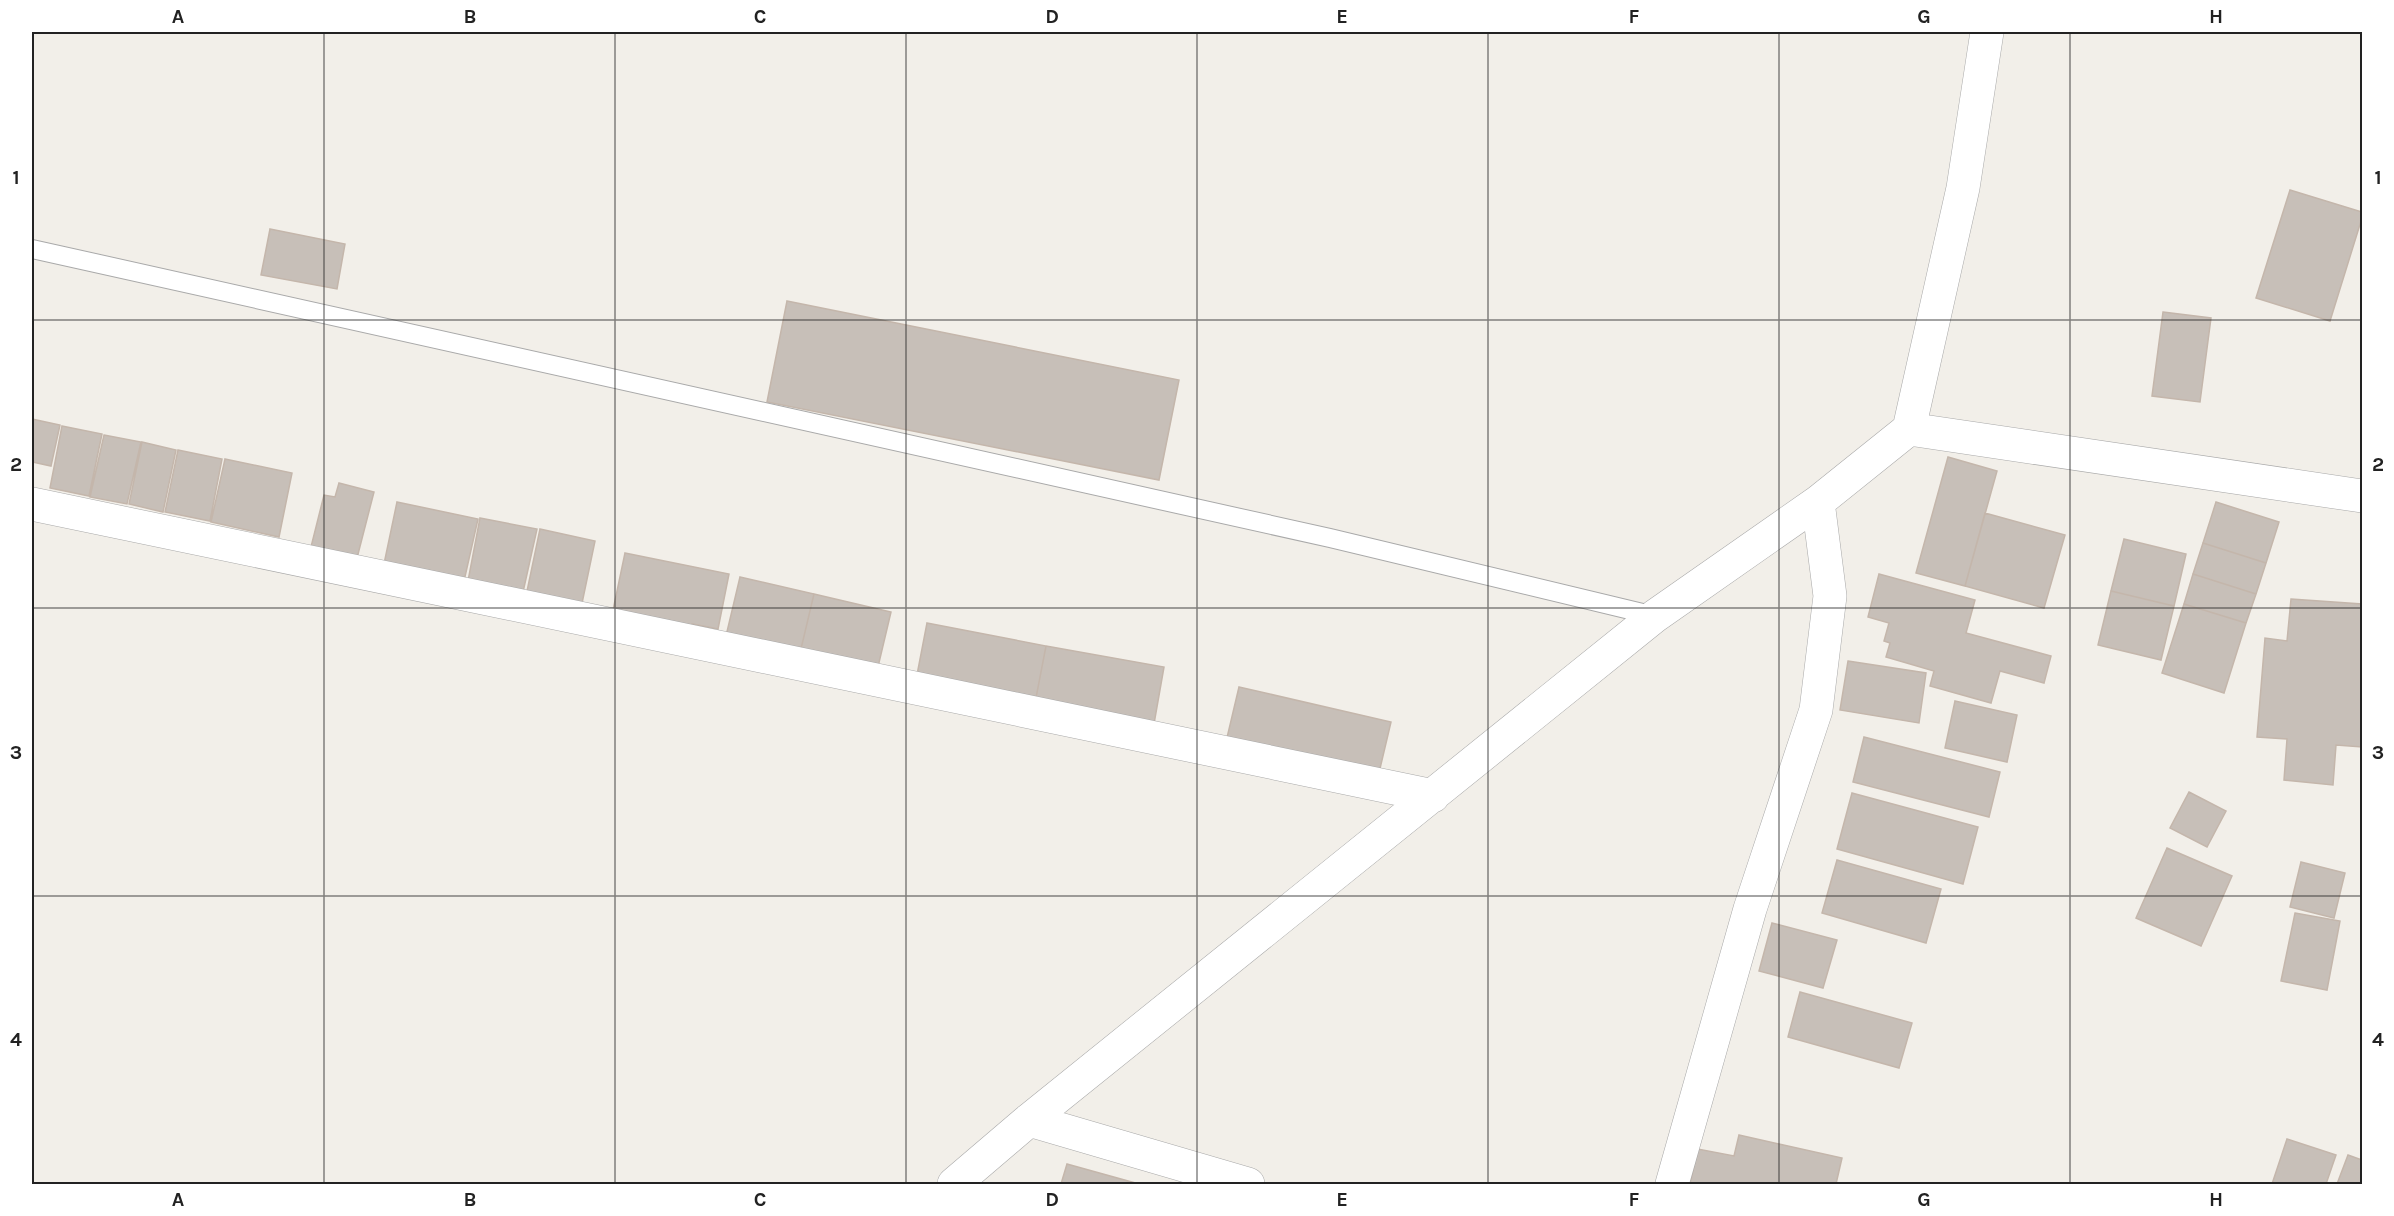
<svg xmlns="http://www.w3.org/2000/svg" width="2394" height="1216" viewBox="0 0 2394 1216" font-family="Karla,sans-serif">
<rect width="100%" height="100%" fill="#f2efe9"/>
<path fill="#c7bfb8" stroke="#c4b6ab" stroke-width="1.5" d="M2290 190 2362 212V218L2330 321 2256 298Z
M270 229 345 244 337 289 261 275Z
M787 301 1179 380 1159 480 767 402Z
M2163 312 2211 318 2200 402 2152 396Z
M32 419 60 425 51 466 32 462Z
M62 426 102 434 89 496 50 488Z
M104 435 141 442 127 504 90 497Z
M142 442 176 450 163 512 129 504Z
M178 450 222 459 210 521 165 512Z
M1948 457 1997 471 1965 586 1916 573Z
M225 459 292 473 279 537 211 522Z
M339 483 374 492 357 558 311 547 324 495 335 497Z
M397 502 478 519 464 581 384 564Z
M2216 502 2279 522 2266 563 2203 543Z
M1985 513 2065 535 2044 608 1965 586Z
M480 518 537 529 523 592 468 581Z
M540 529 595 541 581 608 526 596Z
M2124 539 2186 554 2174 606 2111 591Z
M2203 543 2266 563 2256 594 2193 574Z
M625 553 729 574 718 629 692 624 691 631 612 615Z
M1879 574 1975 600 1966 633 2051 656 2044 683 2000 671 1991 703 1930 686 1934 671 1886 657 1890 643 1884 641 1889 623 1868 617Z
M2193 574 2256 594 2246 623 2184 604Z
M740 577 814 594 800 653 726 636Z
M2111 591 2174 606 2161 660 2098 645Z
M814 594 891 612 877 671 800 653Z
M2291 599 2362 604V747L2336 745 2333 785 2284 780 2287 739 2257 737 2265 638 2287 641Z
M2184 604 2246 623 2224 693 2162 673Z
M927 623 1046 646 1035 703 916 680Z
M1046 646 1164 667 1154 724 1035 703Z
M1848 661 1926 673 1919 723 1840 710Z
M1239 687 1391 722 1378 777 1226 742Z
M1955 701 2017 715 2007 762 1945 748Z
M1864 737 2000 772 1989 817 1853 782Z
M2189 792 2226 811 2207 847 2170 828Z
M1852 793 1978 827 1963 884 1837 849Z
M2167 848 2232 876 2201 946 2136 918Z
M1837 860 1941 889 1926 943 1822 913Z
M2301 862 2345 873 2334 918 2290 907Z
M2295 913 2340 921 2327 990 2281 981Z
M1772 923 1837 940 1823 988 1759 971Z
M1800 992 1912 1023 1899 1068 1788 1037Z
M1739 1135 1842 1158 1836 1184H1690L1698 1149 1734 1156Z
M2287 1139 2336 1155 2326 1184H2272Z
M2348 1155 2362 1160V1184H2337Z
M1067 1164 1139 1184H1061Z"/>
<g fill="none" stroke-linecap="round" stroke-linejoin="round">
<defs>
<path id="lane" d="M32 249 1330 538 1655 616"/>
<path id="street" d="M1909 429 1963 188 1987 32
M32 504 1433 796
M1029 1120 1248 1184
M954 1184 1029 1120 1655 616 1818 502 1909 429 2362 496
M1672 1184 1750 909 1816 710 1830 596 1818 502"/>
</defs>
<use href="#lane" stroke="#a9a9a9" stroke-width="20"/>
<use href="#street" stroke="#a9a9a9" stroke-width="34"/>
<use href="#lane" stroke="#fff" stroke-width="18"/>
<use href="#street" stroke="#fff" stroke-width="33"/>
</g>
<path fill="none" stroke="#222" stroke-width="1.5" stroke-opacity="0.55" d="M324 32V1184M615 32V1184M906 32V1184M1197 32V1184M1488 32V1184M1779 32V1184M2070 32V1184M32 320H2362M32 608H2362M32 896H2362"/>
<rect width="2394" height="1216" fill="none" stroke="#ffffff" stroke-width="66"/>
<rect x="33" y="33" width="2328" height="1150" fill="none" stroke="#222" stroke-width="2"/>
<g font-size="20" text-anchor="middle" font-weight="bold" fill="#222">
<text x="178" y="23">A</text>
<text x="470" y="23">B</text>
<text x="760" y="23">C</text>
<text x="1052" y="23">D</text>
<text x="1342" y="23">E</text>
<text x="1634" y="23">F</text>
<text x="1924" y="23">G</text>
<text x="2216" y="23">H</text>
<text x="16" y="184">1</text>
<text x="2378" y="184">1</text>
<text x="16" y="471">2</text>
<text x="2378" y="471">2</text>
<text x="16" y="759">3</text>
<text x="2378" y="759">3</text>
<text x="16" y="1046">4</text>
<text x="2378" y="1046">4</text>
<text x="178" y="1206">A</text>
<text x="470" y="1206">B</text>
<text x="760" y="1206">C</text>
<text x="1052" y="1206">D</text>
<text x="1342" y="1206">E</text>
<text x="1634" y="1206">F</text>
<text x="1924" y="1206">G</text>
<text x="2216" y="1206">H</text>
</g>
</svg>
